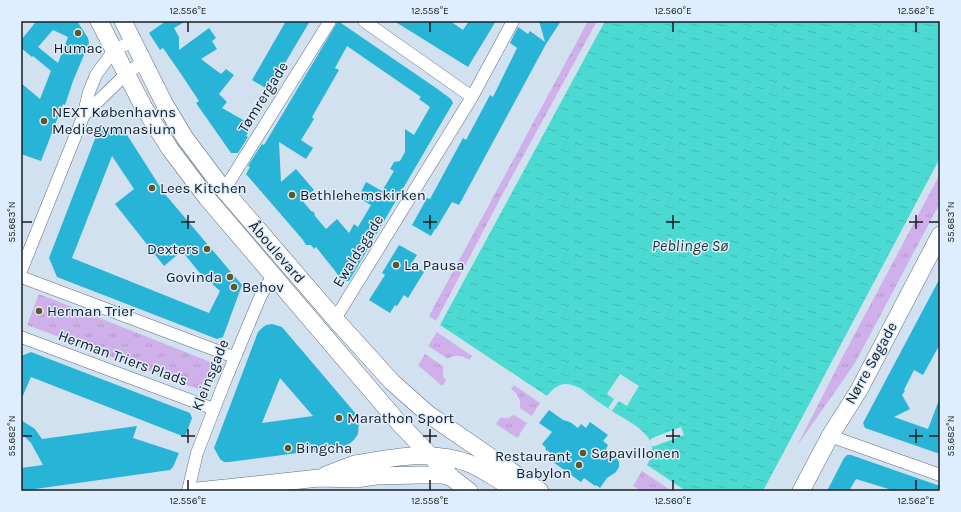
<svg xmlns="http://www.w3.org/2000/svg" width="961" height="512" viewBox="0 0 961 512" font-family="Karla,sans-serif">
<defs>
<pattern id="grass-tufts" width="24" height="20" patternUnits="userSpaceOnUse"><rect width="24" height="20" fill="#d0b0ea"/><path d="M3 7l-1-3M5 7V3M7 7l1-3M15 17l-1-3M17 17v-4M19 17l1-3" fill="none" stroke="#b297c8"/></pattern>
<pattern id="water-ripples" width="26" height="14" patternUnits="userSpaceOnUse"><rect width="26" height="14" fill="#4bdad1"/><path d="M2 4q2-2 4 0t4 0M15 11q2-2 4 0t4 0" fill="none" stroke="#41bbb3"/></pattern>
</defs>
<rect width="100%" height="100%" fill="#d2e1f0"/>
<path fill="url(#grass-tufts)" d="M588 21H597L509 182 436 321 429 316Z
M940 174V203L855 363 797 446 843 356Z
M39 294 213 363 203 391 27 325Z
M437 332 472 356 469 360C462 355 454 354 448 359L428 346Z
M425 354 443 366V376L446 381 442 386 418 365Z
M514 385 540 403 532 416 520 408C521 399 518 394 511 389Z
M514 415 527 423 517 438 496 424 500 418H508Z
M642 471 669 489 668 491H641L633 486Z"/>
<path fill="url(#water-ripples)" d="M605 21H940V158L763 491H686L647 465C652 456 655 448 649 439 642 428 627 420 615 413 603 405 591 397 580 388 564 381 558 383 547 396L440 325Z"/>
<path fill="#d2e1f0" d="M620 374 639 386 627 406 619 401 612 411 608 408 614 399 607 394Z
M681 427 684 435 655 446H652L650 440 652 438Z"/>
<path fill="#28b4d6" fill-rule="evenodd" d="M31 21H77L88 38 89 43 73 81 65 105 63 104 41 161 21 154V83L40 99 51 71 33 56 32 57 21 48V40L35 23ZM53 30 68 37 58 63 38 47Z
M166 21H186L174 28 179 37V50L209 28 216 38 212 41 217 49 201 59 221 74 226 69 234 75 219 94 227 102 222 108 252 125 246 136 248 137 238 153H231L196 103 199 101 179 71 163 48 160 50 149 33Z
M286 21H310L269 90 252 80Z
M338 21 436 88 451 99 453 103 349 281H343L316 247 314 249 311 245H306L303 240 246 174 250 167 248 166 249 164 262 144 264 145ZM347 46 421 97 419 99 430 107 414 135 405 129V152L400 161 394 162 390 169 394 171 382 191 366 182 358 198 371 205 358 227 354 224 349 233 337 219 326 229 315 216 314 212 311 211 302 200 314 190 296 169 281 182 279 142 306 159 313 148 301 140 314 119 312 117 339 70 335 68Z
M394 21H450L463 30 469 21H496L468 67Z
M539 21H561L546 44 459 205 452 202 436 229H435L431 236 412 225 427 198 430 199 463 138 466 140 490 95 493 97 517 48 510 43 518 27 528 34 530 31 545 42Z
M116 126 122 127 164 193 242 285 223 337 217 339 57 277 49 258 98 131 103 127ZM112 156 134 189 115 204 164 266 182 251 199 272 220 291 209 313 72 258Z
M399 245 417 255 411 264 424 272 408 298 404 295 397 306 395 305 390 313 369 300 385 275 382 273Z
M940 278V344L923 375 914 370 904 390 905 391 902 395 910 409 894 417 928 429 939 400H940V454L865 428 863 423Z
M272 324 282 327 356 414 359 421 358 434 354 440 349 444 343 447 229 462H224L220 459 214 448 258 332 262 328 266 325ZM280 378 313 416 262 423Z
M31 352 190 413 192 418 185 437 31 377 21 400V356Z
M549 410 563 420 570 422 578 428 581 424 586 428 590 422 608 435 603 441 608 445 606 449 616 457 619 462V467L616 472 607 478 600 488 596 485 595 486 584 478 581 482 553 462 556 457 545 449 546 448 542 444 552 432 539 423Z
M21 420 35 429 42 439 137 426 133 438 179 453 173 467 170 470 21 491V468L43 465 31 443 21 433Z
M847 455H851L940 486V491H895L856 479 849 491H827L844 458Z"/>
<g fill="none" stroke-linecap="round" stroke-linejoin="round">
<defs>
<path id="street" d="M364 21 472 97
M83 116 126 74 143 62
M224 190 330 21
M21 271 83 117 89 92 96 75 114 50 133 41
M21 277 234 357
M335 319 472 97 513 21
M21 337 214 409
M830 436 940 475
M188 491 197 453 223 386 261 295 273 276"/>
<path id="secondary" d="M99 21 143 106 170 149 207 198 399 423 452 478 469 491
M123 21 164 103 185 138 224 190 335 319 392 382 428 414 540 491
M326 475 355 464 362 463C396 457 434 450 468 463 486 470 501 483 519 491
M197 491 319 478 356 479 376 476 419 475H443L452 478
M801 491 830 436 859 390 940 235"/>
</defs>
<use href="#street" stroke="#626f7d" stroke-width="13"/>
<use href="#secondary" stroke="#626f7d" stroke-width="18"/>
<use href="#street" stroke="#fff" stroke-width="12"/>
<use href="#secondary" stroke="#fff" stroke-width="17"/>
</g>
<path fill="none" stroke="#171d22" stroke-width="1.5" d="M188 22V32M430 22V32M673 22V32M916 22V32M188 215V229M430 215V229M673 215V229M916 215V229M22 222H32M181 222H195M423 222H437M666 222H680M909 222H923M929 222H939M188 429V443M430 429V443M673 429V443M916 429V443M22 436H32M181 436H195M423 436H437M666 436H680M909 436H923M929 436H939M188 480V490M430 480V490M673 480V490M916 480V490"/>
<g fill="#615724" stroke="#dfeefe" stroke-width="1.5">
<circle cx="78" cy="33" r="4"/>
<circle cx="44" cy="121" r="4"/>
<circle cx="152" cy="188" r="4"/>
<circle cx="292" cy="195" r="4"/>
<circle cx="207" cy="249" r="4"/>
<circle cx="396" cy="265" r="4"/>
<circle cx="230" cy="277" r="4"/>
<circle cx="234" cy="287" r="4"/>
<circle cx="39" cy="311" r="4"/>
<circle cx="339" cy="418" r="4"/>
<circle cx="288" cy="448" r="4"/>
<circle cx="583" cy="453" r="4"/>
<circle cx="579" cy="465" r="4"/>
</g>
<g text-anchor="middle" stroke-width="3" stroke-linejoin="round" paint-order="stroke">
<g font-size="15" fill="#171d22" stroke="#dfeefe" text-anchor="start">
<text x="78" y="53" text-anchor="middle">Humac</text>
<text x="52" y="117">NEXT Københavns<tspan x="52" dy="17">Mediegymnasium</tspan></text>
<text x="160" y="193">Lees Kitchen</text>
<text x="300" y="200">Bethlehemskirken</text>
<text x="199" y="254" text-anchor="end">Dexters</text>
<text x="404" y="270">La Pausa</text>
<text x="222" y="282" text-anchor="end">Govinda</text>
<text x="242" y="292">Behov</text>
<text x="47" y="316">Herman Trier</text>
<text x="347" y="423">Marathon Sport</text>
<text x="296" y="453">Bingcha</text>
<text x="591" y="458">Søpavillonen</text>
<text x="571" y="461" text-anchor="end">Restaurant<tspan x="571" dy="17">Babylon</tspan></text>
</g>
<g font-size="15" fill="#171d22" stroke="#dfeefe">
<text transform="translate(263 97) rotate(-58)" y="5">Tømrergade</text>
<text transform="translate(358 251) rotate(-58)" y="5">Ewaldsgade</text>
<text transform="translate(277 252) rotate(49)" y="5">Åboulevard</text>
<text transform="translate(123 358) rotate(20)" y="5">Herman Triers Plads</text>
<text transform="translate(871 363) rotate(-61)" y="5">Nørre Søgade</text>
<text transform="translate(210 375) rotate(-68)" y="5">Kleinsgade</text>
</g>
<g font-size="16" font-style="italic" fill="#1a3230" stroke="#dfeefe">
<text x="690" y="251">Peblinge Sø</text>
</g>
</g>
<rect width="961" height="512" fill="none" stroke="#dfeefe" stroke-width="44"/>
<rect x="22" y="22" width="917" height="468" fill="none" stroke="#171d22" stroke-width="1.5"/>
<g font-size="10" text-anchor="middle" fill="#171d22">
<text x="188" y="14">12.556°E</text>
<text x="430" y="14">12.558°E</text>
<text x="673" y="14">12.560°E</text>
<text x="916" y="14">12.562°E</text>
<text transform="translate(11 222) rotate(-90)" y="4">55.683°N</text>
<text transform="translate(950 222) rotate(-90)" y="4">55.683°N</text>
<text transform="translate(11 436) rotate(-90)" y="4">55.682°N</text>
<text transform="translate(950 436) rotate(-90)" y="4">55.682°N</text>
<text x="188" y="504">12.556°E</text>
<text x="430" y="504">12.558°E</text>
<text x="673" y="504">12.560°E</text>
<text x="916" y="504">12.562°E</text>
</g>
</svg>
